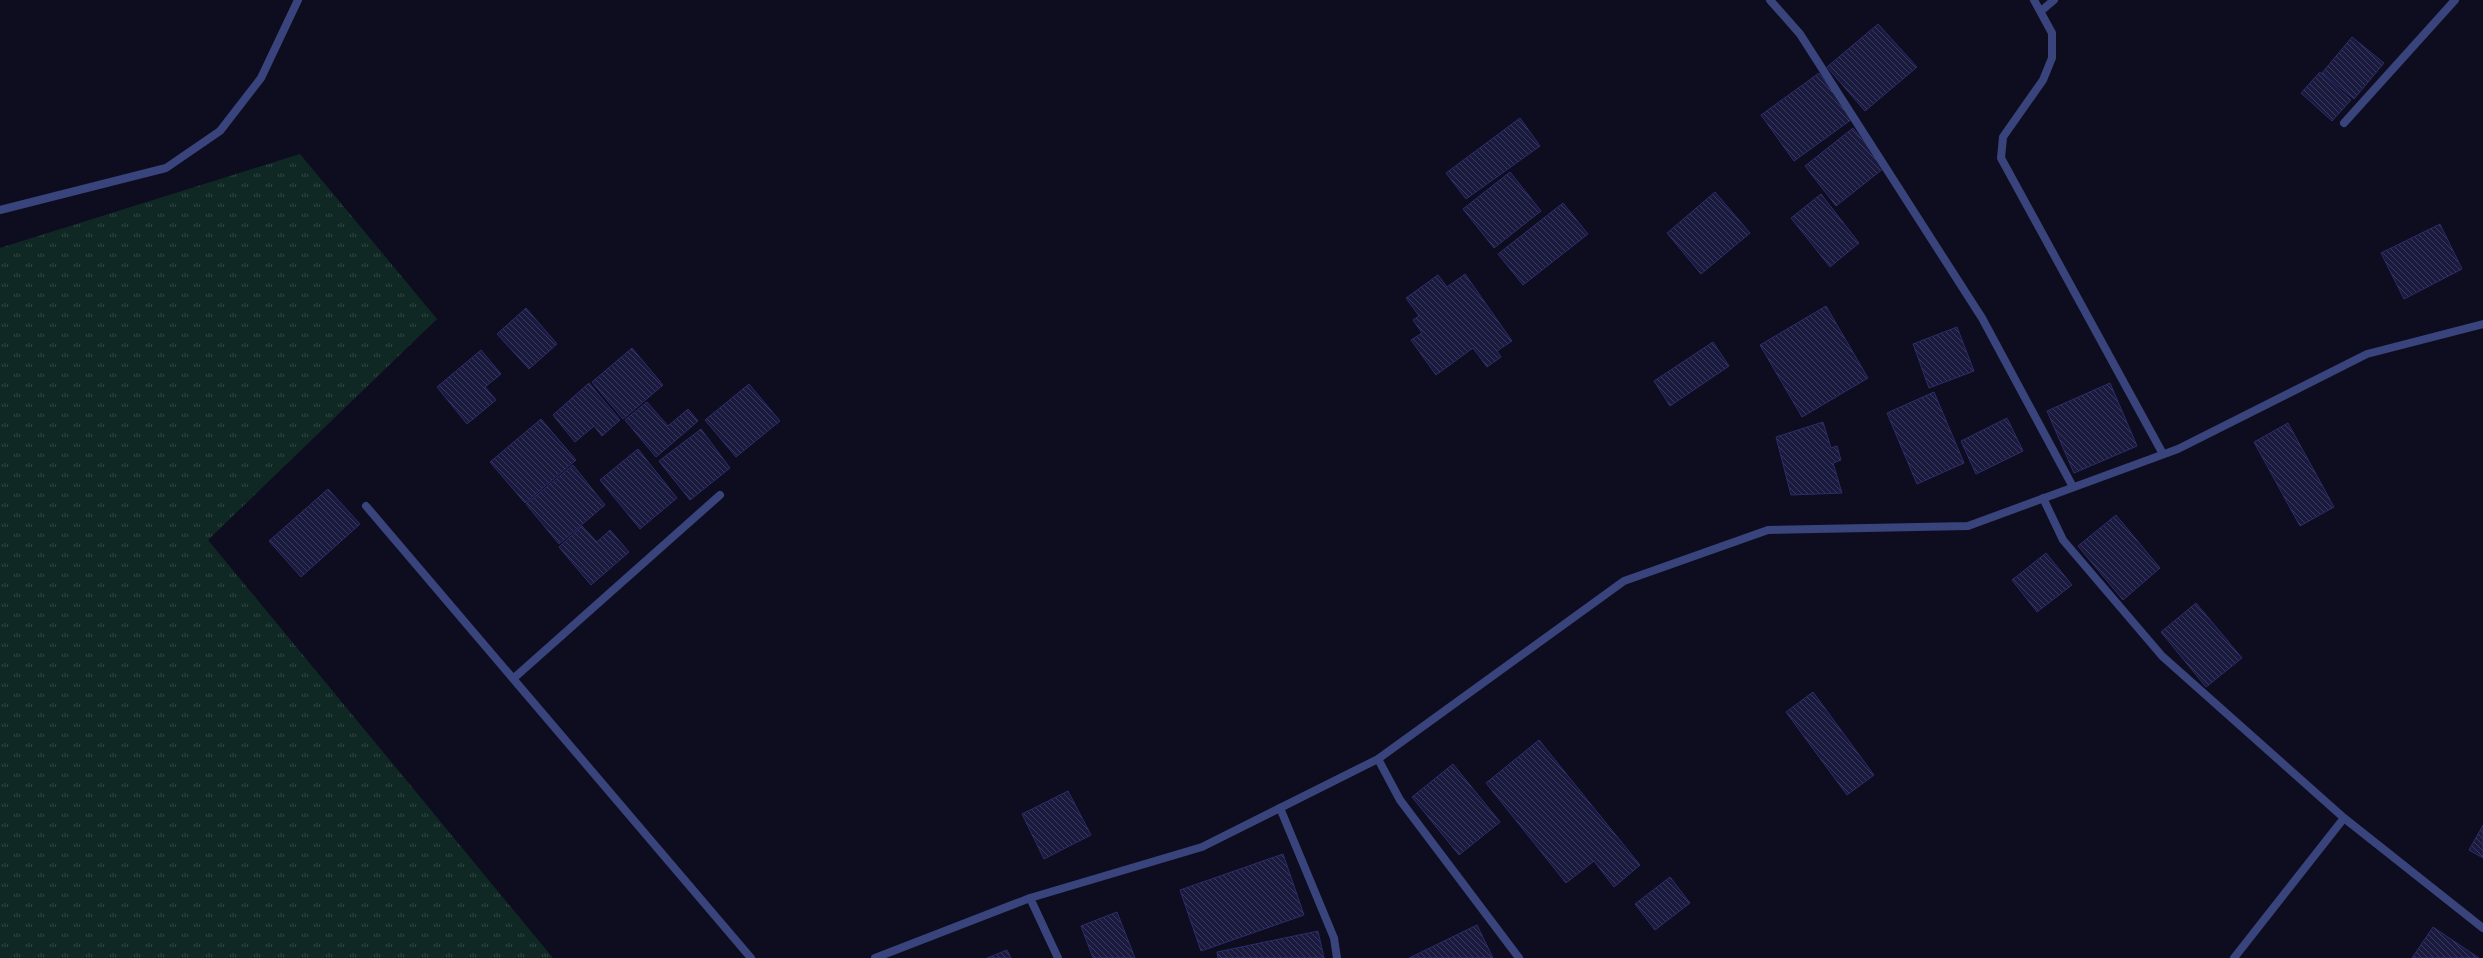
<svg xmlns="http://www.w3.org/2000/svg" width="2483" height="958" viewBox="0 0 2483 958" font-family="'Exo 2',sans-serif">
<defs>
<pattern id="grass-tufts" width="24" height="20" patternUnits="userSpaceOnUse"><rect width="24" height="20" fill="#102823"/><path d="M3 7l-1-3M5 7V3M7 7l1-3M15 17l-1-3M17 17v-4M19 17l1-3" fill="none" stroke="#324644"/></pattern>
<pattern id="building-back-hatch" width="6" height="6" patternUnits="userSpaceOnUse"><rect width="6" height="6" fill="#1a1a3f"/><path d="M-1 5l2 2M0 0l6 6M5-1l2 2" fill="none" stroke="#3a3a5c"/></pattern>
</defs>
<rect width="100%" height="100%" fill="#0d0d1f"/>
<path fill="url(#grass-tufts)" d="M300 154 437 319 208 540 553 958H0V248Z"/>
<path fill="url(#building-back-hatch)" stroke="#2d2c6a" d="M1878 24 1917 67 1865 111 1827 67Z
M2352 37 2384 63 2354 99 2322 73Z
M2320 72 2351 100 2332 121 2301 93Z
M1819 73 1852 119 1794 161 1761 115Z
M1520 118 1540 146 1466 199 1446 173Z
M1853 128 1884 168 1836 206 1805 166Z
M1510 172 1541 211 1494 248 1463 209Z
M1715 192 1750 233 1701 274 1667 233Z
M1821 194 1859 243 1830 267 1791 218Z
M1563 203 1588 234 1523 285 1498 254Z
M2440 224 2462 269 2404 299 2381 253Z
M1465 274 1512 341 1497 351 1501 357 1487 367 1473 348 1436 375 1411 340 1422 333 1413 320 1419 316 1406 298 1438 275 1447 287Z
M1826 306 1868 378 1802 417 1760 345Z
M526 308 557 344 529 369 497 334Z
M1957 327 1974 371 1929 388 1913 344Z
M1713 342 1729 366 1670 406 1654 381Z
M632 348 663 385 623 419 592 382Z
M481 350 501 374 485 387 496 400 467 424 437 387Z
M589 383 620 420 602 436 594 426 575 442 553 415Z
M2110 383 2137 446 2074 473 2047 411Z
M749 384 780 421 736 457 705 420Z
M1934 392 1964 463 1917 484 1887 413Z
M647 402 668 426 688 409 698 421 656 457 625 420Z
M2007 418 2023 451 1976 474 1961 441Z
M541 419 576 460 525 503 490 462Z
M1823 422 1831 448 1837 446 1841 460 1833 463 1842 493 1791 495 1776 437Z
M2288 423 2334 507 2300 526 2254 442Z
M701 429 730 468 690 500 659 461Z
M638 449 677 498 640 529 600 480Z
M573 465 605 505 559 544 526 504Z
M328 489 360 524 301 577 269 541Z
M2116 515 2160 568 2123 600 2078 546Z
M582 526 597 542 610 530 629 552 591 585 559 547Z
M2046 553 2072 585 2037 612 2012 580Z
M2196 603 2242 658 2206 687 2161 632Z
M1813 692 1874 775 1847 795 1786 712Z
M1539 740 1640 865 1614 887 1594 861 1566 883 1486 783Z
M1453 764 1500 822 1459 855 1412 797Z
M1068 791 1091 835 1044 859 1022 814Z
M2483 825V858L2469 850Z
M1283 854 1304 915 1201 951 1180 890Z
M1670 877 1690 903 1655 930 1635 904Z
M1117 912 1135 958H1093L1081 926Z
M1477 925 1493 958H1409Z
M2433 927 2479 958H2412Z
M1318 931 1324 958H1218L1217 952Z
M1007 950 1011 958H987Z"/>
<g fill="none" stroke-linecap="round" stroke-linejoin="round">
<path stroke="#39437c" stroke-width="8" d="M0 210 166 168 220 131 261 78 298 0"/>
<path stroke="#39437c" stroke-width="8" d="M1770 0 1800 34 1982 318 2073 487
M2034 0 2052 33V58L2043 80 2003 137 2001 158 2163 454
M2041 11 2054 0
M2344 123 2455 0
M2043 498 2063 540 2162 656 2344 818 2483 928
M366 506 751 958
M514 678 720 495
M1378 759 1400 800 1519 958
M1280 808 1334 938 1337 958
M1030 898 1058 958
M2234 958 2344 818"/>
<path stroke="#39437c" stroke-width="8" d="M875 958 1030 898 1202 847 1378 759 1624 581 1768 530 1968 526 2178 449 2367 354 2483 324"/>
</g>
</svg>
